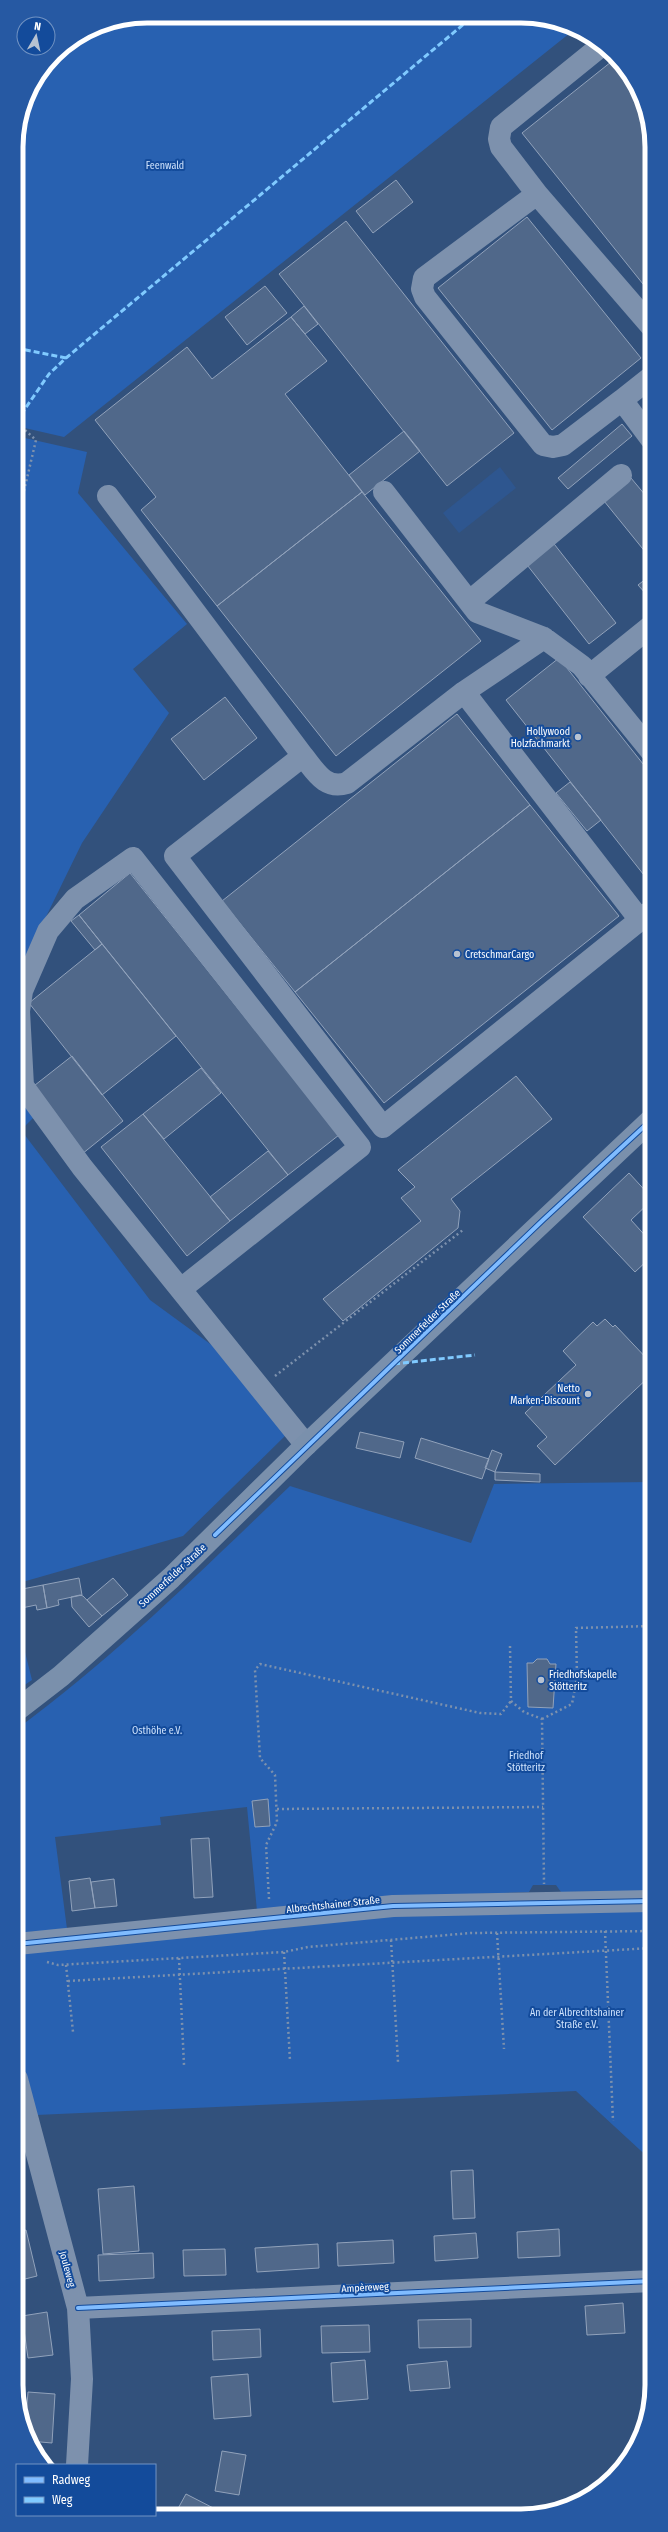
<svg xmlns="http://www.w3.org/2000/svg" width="668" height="2532" viewBox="0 0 668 2532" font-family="'Fira Sans Condensed',sans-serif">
<rect width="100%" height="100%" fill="#32517c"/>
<path fill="#2861b1" d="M147 16 546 19 575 29 64 437 16 426V139L26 97 55 54 97 26Z
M16 436 87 452 78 493 187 624 133 669 169 713 82 843 17 976Z
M17 1092 34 1117 21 1130 150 1300 213 1346 286 1435 183 1536 19 1583 17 1561Z
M651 1482 652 1891 561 1892 556 1885H533L529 1892 390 1897 257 1911 247 1807 160 1817 161 1825 55 1837 67 1929 17 1933V1729C117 1655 201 1571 290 1486L471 1543 494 1484Z
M17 1620 32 1680 17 1690Z
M652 1907V2161L576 2091 36 2115 17 2047V1953L393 1912Z"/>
<path fill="#2e568f" d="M500 467 516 488 459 533 443 513Z"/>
<path fill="#50688a" stroke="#91a2bb" d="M616 58 639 89 651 130V294L522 133Z
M396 180 413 202 373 233 356 211Z
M527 217 641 358 552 430 438 288Z
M346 221 514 433 447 486 279 274Z
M265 286 287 313 247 345 225 317Z
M304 306 318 324 305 334 291 317Z
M291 317 327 361 285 394 362 492 217 606 141 510 156 497 95 420 187 347 212 379Z
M622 424 632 436 568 489 558 478Z
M404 431 420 451 365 495 349 475Z
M631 478 651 502V559L604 501Z
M362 492 481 641 336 756 217 606Z
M551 540 616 623 589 644 524 561Z
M651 575V592L647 595 638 585Z
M559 658 651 774V884L506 700Z
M225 697 257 738 204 780 171 739Z
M457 714 530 805 295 992 222 901Z
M570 782 601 820 587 831 556 793Z
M530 805 619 916 384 1103 295 992Z
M130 873 339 1135 288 1175 79 915Z
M79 915 102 944 95 950 71 921Z
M102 944 176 1036 102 1095 29 1003Z
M72 1056 123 1121 82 1154 30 1089Z
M201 1068 221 1093 164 1139 143 1114Z
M516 1076 552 1119 451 1199 460 1211 458 1228 343 1321 323 1299 421 1221 401 1198 415 1187 398 1170Z
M143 1114 230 1221 187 1256 101 1147Z
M268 1151 288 1175 230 1221 210 1197Z
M629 1173 651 1197V1201L631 1220 651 1242V1257L635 1272 583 1217Z
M605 1319 613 1327 615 1325 651 1363V1375L555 1465 537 1446 547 1437 525 1413 576 1365 563 1351 593 1322 597 1326Z
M360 1432 404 1442 400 1458 356 1448Z
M421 1438 489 1459 482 1479 415 1458Z
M492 1450 502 1454 495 1472 485 1468Z
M495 1472 540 1474V1482L495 1480Z
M79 1578 82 1595 58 1600 59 1605 47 1608 43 1585Z
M113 1578 128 1595 102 1616 87 1600Z
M43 1585 47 1608 37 1610 36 1605 17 1609V1590Z
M80 1595 83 1596 102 1616 89 1627 72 1607 71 1597Z
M537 1659H547L550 1664H556L553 1708 528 1707 527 1663H533Z
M268 1799 270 1826 255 1827 252 1801Z
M209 1838 213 1897 194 1898 191 1839Z
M90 1878 95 1908 72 1911 69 1881Z
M114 1879 117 1906 95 1908 91 1882Z
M473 2170 475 2218 453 2219 451 2171Z
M134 2186 139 2251 103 2254 98 2189Z
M644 2186H652V2208H644Z
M647 2224H652V2252H648Z
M559 2229 560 2256 518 2258 517 2232Z
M26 2230 37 2276 17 2281V2232Z
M476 2233 478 2258 435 2261 434 2236Z
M393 2240 394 2263 338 2266 337 2243Z
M318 2244 319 2268 257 2272 255 2248Z
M225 2249 226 2275 184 2276 183 2250Z
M153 2253 154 2278 99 2281 98 2255Z
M623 2303 625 2333 587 2335 585 2306Z
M47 2312 53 2355 28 2358 22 2316Z
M471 2319V2347L419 2348 418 2320Z
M369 2325 370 2352 322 2353 321 2326Z
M260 2329 261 2357 213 2360 212 2331Z
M365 2360 368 2399 333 2402 331 2363Z
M447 2361 450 2388 410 2391 407 2365Z
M248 2374 251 2416 214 2419 211 2377Z
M28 2392 55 2394 52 2443 29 2441 25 2429Z
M222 2451 246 2455 239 2495 215 2491Z
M186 2494 225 2514H175Z"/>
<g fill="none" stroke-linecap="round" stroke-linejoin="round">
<path stroke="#7d91ad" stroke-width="2.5" stroke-dasharray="2 3" stroke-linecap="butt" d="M16 525 36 440 17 423
M275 1376 463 1230
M510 1646 511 1701 524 1712 542 1719 544 1884
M542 1719 572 1704 577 1677 576 1628 651 1626
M277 1809 543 1807
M269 1899 266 1845 277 1822 275 1775 260 1758 255 1670 260 1664 480 1713 501 1714 511 1701
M605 1931 613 2121
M497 1933 504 2049
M391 1940 398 2062
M284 1952 290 2061
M179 1958 184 2065
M47 1962 58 1965 284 1952 308 1947 471 1933 652 1931
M66 1965 73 2032
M68 1981 652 1948"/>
<path stroke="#7d91ad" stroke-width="22" d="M601 46 501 127 499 139 501 147 537 194 424 278 422 289 425 297 543 445 553 447 563 445 622 400 651 439
M537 194 651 326
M622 400 651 377
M384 492 477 612 544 638
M108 496 303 756
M470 601 621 475
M589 676 651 626
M464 692 347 783C325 790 316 772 303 756L175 856 383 1127 651 911
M640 920 464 692 544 638 582 666 651 751
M181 1289 360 1147 133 858 75 899 48 931 22 991 19 1011 23 1086 82 1167 306 1445
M17 1944 393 1906 652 1901
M17 2079 78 2308 82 2379 77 2465
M78 2308 652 2281"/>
<path stroke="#7a90ac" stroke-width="22" d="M17 1710 61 1676 171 1578 306 1445 651 1120"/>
<path stroke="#80caff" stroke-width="3" stroke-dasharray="6 3" stroke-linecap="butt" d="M16 348 66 358
M16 422 49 374 66 358 471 18
M394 1364 475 1355"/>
<defs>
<path id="cycleway" d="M215 1535 543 1220 651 1120
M17 1944 393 1906 652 1901
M78 2308 652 2281"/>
</defs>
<use href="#cycleway" stroke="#134b9b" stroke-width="6"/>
<use href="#cycleway" stroke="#80bcff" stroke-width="4"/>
</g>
<g fill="#b7c2d1" stroke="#134b9b" stroke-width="1.5">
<circle cx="578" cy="737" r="4"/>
<circle cx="457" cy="954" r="4"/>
<circle cx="588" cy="1394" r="4"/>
<circle cx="541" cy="1680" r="4"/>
</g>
<g text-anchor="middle" stroke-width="4" stroke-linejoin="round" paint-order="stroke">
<g font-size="10" fill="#cfe3fd" stroke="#134b9b">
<text x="165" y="169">Feenwald</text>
<text x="157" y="1734">Osthöhe e.V.</text>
<text x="526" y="1759">Friedhof<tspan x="526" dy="12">Stötteritz</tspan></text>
<text x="577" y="2016">An der Albrechtshainer<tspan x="577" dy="12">Straße e.V.</tspan></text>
</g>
<g font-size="10" fill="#fff" stroke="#134b9b" text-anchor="end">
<text x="570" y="735">Hollywood<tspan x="570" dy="12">Holzfachmarkt</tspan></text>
<text x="465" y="958" text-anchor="start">CretschmarCargo</text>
<text x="580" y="1392">Netto<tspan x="580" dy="12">Marken-Discount</tspan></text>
<text x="549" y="1678" text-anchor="start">Friedhofskapelle<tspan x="549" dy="12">Stötteritz</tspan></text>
</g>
<g font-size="10" fill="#fff" stroke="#134b9b">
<text transform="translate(427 1321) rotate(-44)" y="4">Sommerfelder Straße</text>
<text transform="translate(172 1575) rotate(-43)" y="4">Sommerfelder Straße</text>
<text transform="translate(333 1904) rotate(-6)" y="4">Albrechtshainer Straße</text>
<text transform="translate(68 2269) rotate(75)" y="4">Jouleweg</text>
<text transform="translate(365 2287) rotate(-3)" y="4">Ampèreweg</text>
</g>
</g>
<path d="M0 0H668V2532H0ZM147 23H521A124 124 0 0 1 645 147V2385A124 124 0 0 1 521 2509H147A124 124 0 0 1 23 2385V147A124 124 0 0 1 147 23Z" fill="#2659a3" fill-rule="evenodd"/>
<path fill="none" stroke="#fff" stroke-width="5" d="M147 23H521A124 124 0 0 1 645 147V2385A124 124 0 0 1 521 2509H147A124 124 0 0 1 23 2385V147A124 124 0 0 1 147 23Z"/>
<rect x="16" y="2464" width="140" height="52" fill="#134b9b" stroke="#7193c3"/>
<rect x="24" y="2477" width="20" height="6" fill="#80bcff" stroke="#7193c3"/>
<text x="52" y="2484" font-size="12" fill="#ffffff">Radweg</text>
<rect x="24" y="2497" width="20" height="6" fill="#80caff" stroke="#7193c3"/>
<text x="52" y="2504" font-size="12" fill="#ffffff">Weg</text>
<g transform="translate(36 36) rotate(9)"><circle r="19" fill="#134b9b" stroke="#7193c3"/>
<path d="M0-3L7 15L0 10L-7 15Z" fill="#b7c2d1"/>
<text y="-6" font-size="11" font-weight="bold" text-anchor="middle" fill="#ffffff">N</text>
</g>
</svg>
